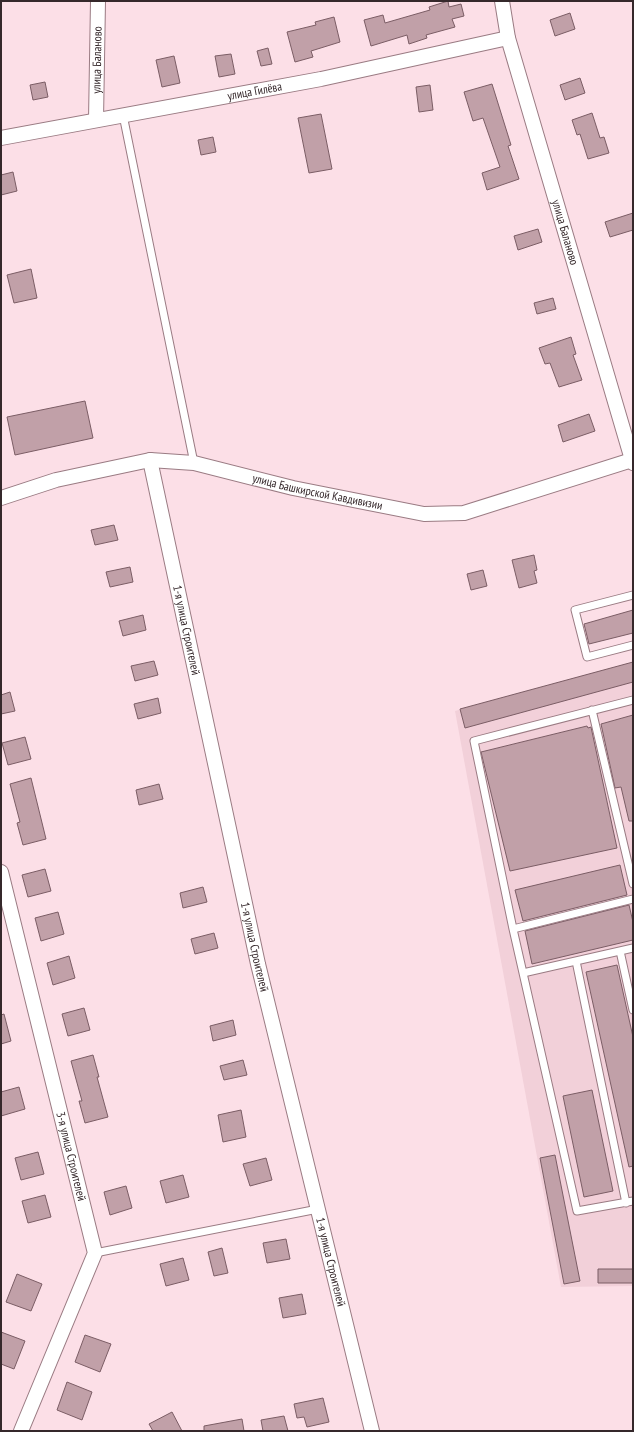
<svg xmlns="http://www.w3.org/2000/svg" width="634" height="1432" viewBox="0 0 634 1432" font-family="'PT Sans Narrow',sans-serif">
<rect width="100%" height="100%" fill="#fcdfe7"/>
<path fill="#f2d0d9" d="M633 662V1286L561 1287 455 711Z"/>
<path fill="#c1a0a8" stroke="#7b5d65" d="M448 1 449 7 461 4 464 16 452 19 455 27 426 35 427 38 409 44 407 35 371 46 364 20 383 15 385 23 430 10 429 7Z
M570 13 575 29 555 36 550 20Z
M334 17 340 42 311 51 313 57 295 62 287 32 316 25 315 22Z
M268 48 272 64 261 66 257 51Z
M231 54 235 74 219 77 215 56Z
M174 56 180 83 162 87 156 60Z
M580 78 585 93 565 100 560 85Z
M45 82 48 97 33 100 30 85Z
M492 84 511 145 508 146 519 179 487 190 482 173 500 167 483 118 473 121 464 92Z
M430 85 433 110 419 112 416 87Z
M592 113 600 138 604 137 609 153 588 159 580 134 577 135 572 120Z
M321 114 332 169 309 173 298 118Z
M213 137 216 152 201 155 198 140Z
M13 172 17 191 1 195V175Z
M633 213V230L610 237 605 222Z
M538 229 542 242 518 250 514 236Z
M31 269 37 298 14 303 7 275Z
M553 298 556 309 537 314 534 303Z
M571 337 576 354 573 355 582 380 559 387 550 363 545 364 539 348Z
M85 401 93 438 15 455 7 417Z
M589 414 595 431 563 442 558 425Z
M114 525 118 540 95 545 91 530Z
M534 555 537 570 534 571 537 583 519 588 512 560Z
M130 567 133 582 110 587 106 572Z
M483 570 487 586 471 590 467 574Z
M633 610V633L589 644 584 624Z
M143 615 146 630 123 636 119 621Z
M154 661 158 675 135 681 131 666Z
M633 662V682L465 728 460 709Z
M10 692 15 711 1 714V695Z
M158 698 161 713 138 719 134 704Z
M633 715V821H629L621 787 615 788 601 724Z
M587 726 588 728 591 727 617 848 510 871 481 752Z
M25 737 31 759 8 765 2 743Z
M31 778 46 839 23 845 17 823 20 822 10 784Z
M159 784 163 799 139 805 136 790Z
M620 865 627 895 523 921 515 890Z
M45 869 51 891 28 897 22 875Z
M203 887 207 902 183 908 180 893Z
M629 905 633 922V940L532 964 525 931Z
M58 912 64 934 41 941 35 918Z
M214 933 218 948 195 954 191 939Z
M69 956 75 978 53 985 47 963Z
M617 965 633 1037V1166L629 1167 586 972Z
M84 1008 90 1030 68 1036 62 1014Z
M4 1014 11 1041 1 1044V1015Z
M233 1020 236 1035 213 1041 210 1026Z
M93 1055 99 1077H97L108 1117 85 1123 79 1101H82L71 1061Z
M243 1060 247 1075 224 1080 220 1066Z
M19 1087 25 1109 1 1116V1092Z
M592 1090 613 1191 584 1197 563 1096Z
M241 1110 246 1137 223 1142 218 1115Z
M38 1152 44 1174 21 1180 15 1158Z
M555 1155 580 1281 564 1284 540 1158Z
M266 1158 272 1180 250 1186 243 1164Z
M183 1175 189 1197 166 1203 160 1181Z
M126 1186 132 1208 110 1215 104 1192Z
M45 1195 51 1217 28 1223 22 1201Z
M286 1239 290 1259 267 1263 263 1243Z
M222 1248 228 1273 214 1276 208 1252Z
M183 1258 189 1280 166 1286 160 1264Z
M598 1269H633V1283H598Z
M17 1274 42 1284 31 1311 6 1302Z
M302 1294 306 1314 283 1318 279 1298Z
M1 1332 25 1341 14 1369 1 1364Z
M85 1335 111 1344 100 1372 75 1362Z
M67 1382 92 1392 82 1420 57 1410Z
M323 1398 329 1422 307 1427 304 1417 297 1418 294 1404Z
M172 1412 182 1431H153L149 1424Z
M284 1416 288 1431H263L261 1420Z
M242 1419 244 1431H204V1426Z"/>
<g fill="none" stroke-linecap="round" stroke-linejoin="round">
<defs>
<path id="lane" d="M123 115 194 463
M633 595 575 610 587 657 633 645
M633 700 474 741 513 929 633 899
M592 710 633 884
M513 929 523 973 633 948
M620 951 633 1010
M576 961 626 1203
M523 973 577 1211 633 1201
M95 1253 318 1209"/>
<g id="street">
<path id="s1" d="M502 1 508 38 633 463"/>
<path id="s2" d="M96 120 98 1"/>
<path id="s3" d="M1 138 321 79 508 38"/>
<path id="s4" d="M150 460 258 964 372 1431"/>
<path id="s5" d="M1 498 56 480 150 460 194 463 293 488 424 514 464 513 632 460"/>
<path id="s6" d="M1 872 95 1253 21 1431"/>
</g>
</defs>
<use href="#lane" stroke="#9a7b83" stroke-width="9"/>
<use href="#street" stroke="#9a7b83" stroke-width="16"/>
<use href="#lane" stroke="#fff" stroke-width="7"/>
<use href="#street" stroke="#fff" stroke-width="14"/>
</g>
<g text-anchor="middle" stroke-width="3" stroke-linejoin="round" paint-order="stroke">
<g font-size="12" fill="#35282b" stroke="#fcdfe7">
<text dy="4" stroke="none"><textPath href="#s2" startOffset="60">улица Баланово</textPath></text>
<text dy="4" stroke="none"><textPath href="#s3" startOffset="258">улица Гилёва</textPath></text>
<text dy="4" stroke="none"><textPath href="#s1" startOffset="240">улица Баланово</textPath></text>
<text dy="4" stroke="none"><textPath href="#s5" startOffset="325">улица Башкирской Кавдивизии</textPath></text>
<text dy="4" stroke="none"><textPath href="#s4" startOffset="174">1-я улица Строителей</textPath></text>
<text dy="4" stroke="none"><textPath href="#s4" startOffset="498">1-я улица Строителей</textPath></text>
<text dy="4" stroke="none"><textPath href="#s6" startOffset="293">3-я улица Строителей</textPath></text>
<text dy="4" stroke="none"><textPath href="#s4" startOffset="822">1-я улица Строителей</textPath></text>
</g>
</g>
<rect width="634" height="1432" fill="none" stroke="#35282b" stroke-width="4"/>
</svg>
